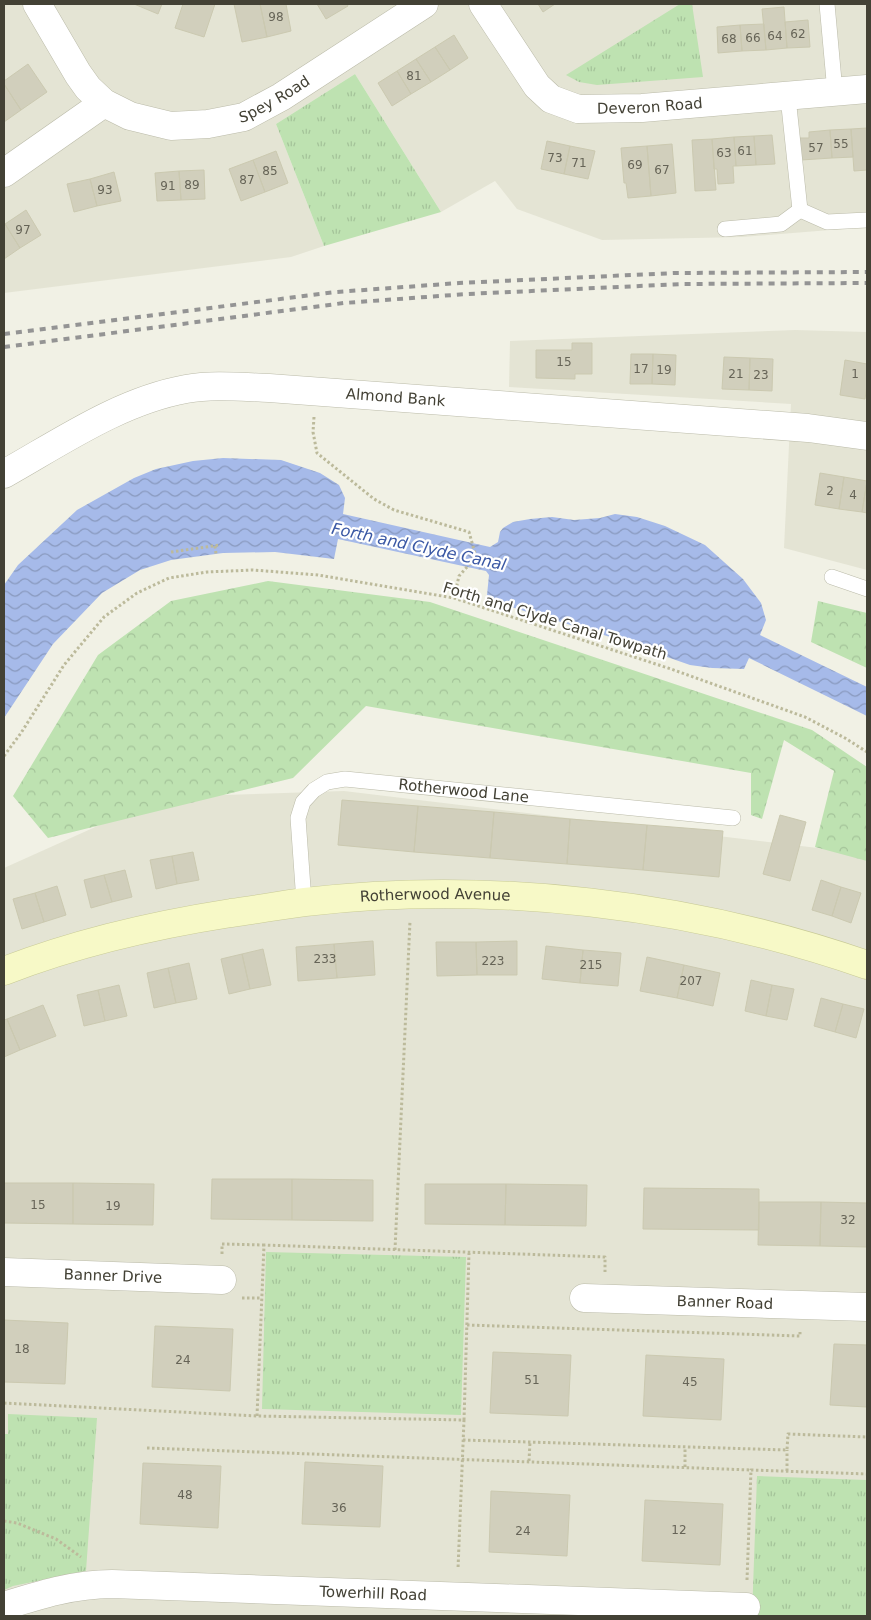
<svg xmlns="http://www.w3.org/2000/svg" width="871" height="1620" viewBox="0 0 871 1620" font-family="'DejaVu Sans',sans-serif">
<defs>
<pattern id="grass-tufts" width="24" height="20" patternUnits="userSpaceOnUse" patternTransform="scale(1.25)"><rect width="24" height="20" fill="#bee2b1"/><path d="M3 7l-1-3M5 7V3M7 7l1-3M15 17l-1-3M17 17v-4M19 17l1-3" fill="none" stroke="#a4c399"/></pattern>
<pattern id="forest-crowns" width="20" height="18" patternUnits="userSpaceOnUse" patternTransform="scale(1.25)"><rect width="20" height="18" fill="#bee2b1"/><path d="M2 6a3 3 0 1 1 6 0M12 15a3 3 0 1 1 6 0" fill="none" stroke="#a4c399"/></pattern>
<pattern id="water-waves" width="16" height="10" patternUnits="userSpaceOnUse" patternTransform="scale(1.25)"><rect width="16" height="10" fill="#a6bae9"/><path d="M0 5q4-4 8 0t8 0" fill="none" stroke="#8999be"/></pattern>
</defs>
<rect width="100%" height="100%" fill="#f1f1e5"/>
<path fill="#e4e4d4" d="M4 4H867V227L742 237 602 240 517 209 495 181 441 212 355 74 276 124 324 246 291 257 4 293Z
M795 330 867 332V570L784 548 791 404 509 387 510 341Z
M344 791 867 854V1616H4V868L162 797Z"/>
<path fill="url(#grass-tufts)" d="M680 4H692L703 77 597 85 579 82 566 75Z
M355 74 441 212 324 246 276 124Z
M266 1252 466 1257 461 1415 262 1409Z
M8 1414 97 1418 86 1571 13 1586 4 1590V1434H8Z
M757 1476 867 1480V1616H752Z"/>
<path fill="url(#forest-crowns)" d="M268 581 430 602 812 730 867 767V861L815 847 834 771 784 740 762 819 751 815V773L366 706 293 778 48 838 13 796 98 655 171 601Z
M818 601 867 613V668L811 642Z"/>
<path fill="url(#water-waves)" d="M223 458 281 460 320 473 339 485 345 498 343 514 490 547 498 542 500 532 503 528 513 522 530 519 552 517 574 520 600 518 615 514 637 517 665 526 705 545 743 579 761 603 766 620 760 635 867 687V716L749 658 744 669 712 668 690 665 607 636 511 607 487 595 489 575 486 571 338 539 334 559 275 552 223 553 171 560 140 570 102 593 53 644 4 718V585L18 565 77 510 134 478 156 469 193 461Z"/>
<path fill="#d1cfbc" stroke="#cbc9b0" d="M134 4H162L158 14Z
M183 4H215L204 37 175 28Z
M234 4H260L267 37 242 42Z
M260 4H286L291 31 267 37Z
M317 4H347L348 6 326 19Z
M538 4H555L543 12Z
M784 7 787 48 766 50 762 9Z
M808 20 810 47 787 48 785 22Z
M764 24 766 50 742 51 740 25Z
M740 25 742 51 718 53 717 27Z
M454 35 468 58 450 70 435 47Z
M435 47 450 70 431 82 416 59Z
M416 59 431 82 411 94 397 71Z
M28 64 47 92 21 110 4 84V81Z
M397 71 411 94 392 106 378 83Z
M4 84 21 110 4 122Z
M867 128V170L854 171 851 129Z
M851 129 853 157 832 158 830 130Z
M830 130 832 158 801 160 800 138H809V132Z
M772 135 775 164 756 165 754 136Z
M754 136 756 165 736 166 734 137Z
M734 137 736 166H733L734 183 718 184 717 169H714L712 139Z
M712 139 716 190 695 191 692 140Z
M547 141 570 146 564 174 541 169Z
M672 144 676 193 651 196 647 146Z
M570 146 595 151 588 179 564 174Z
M647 146 651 196 628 198 626 183H624L621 148Z
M276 151 288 183 265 192 253 160Z
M253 160 265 192 241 201 229 169Z
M204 170 205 199 181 200 179 171Z
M179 171 181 200 157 201 155 173Z
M114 172 121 201 97 206 90 179Z
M90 179 97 206 74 212 67 184Z
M26 210 41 235 20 248 5 224Z
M5 224 20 248 4 259V224Z
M572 343H592V374H575V379L536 378V350H572Z
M631 354H653L652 384H630Z
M653 354 676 355 675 385 652 384Z
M724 357 750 358 749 390 722 389Z
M750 358 773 359 772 391 749 390Z
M845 360 867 364V385L865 399 840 395Z
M820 473 844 477 839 509 815 505Z
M844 477 867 481 862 512 839 509Z
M867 481V513L862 512Z
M342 800 418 806 414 852 338 845Z
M418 806 494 812 490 858 414 852Z
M494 812 570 819 567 864 490 858Z
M780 815 806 822 790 881 763 874Z
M570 819 647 825 643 870 567 864Z
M647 825 723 831 719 877 643 870Z
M193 852 199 880 177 884 172 856Z
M172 856 177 884 156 889 150 860Z
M125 870 132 897 112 902 104 875Z
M104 875 112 902 91 908 84 880Z
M821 880 841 887 832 916 812 910Z
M57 886 66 915 44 922 35 893Z
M841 887 861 893 851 923 832 916Z
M35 893 44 922 22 929 13 899Z
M373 941 375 975 337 978 334 944Z
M517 941V975H477L476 942Z
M436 942H476L477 975 437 976Z
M334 944 337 978 298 981 296 947Z
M546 946 583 950 580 983 542 979Z
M263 949 271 985 250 989 242 954Z
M583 950 621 953 618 986 580 983Z
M242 954 250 989 229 994 221 959Z
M647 957 684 965 677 998 640 991Z
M189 963 197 999 176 1003 168 968Z
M684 965 720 973 713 1006 677 998Z
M168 968 176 1003 154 1008 147 973Z
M751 980 772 985 766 1016 745 1011Z
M119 985 127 1016 105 1021 98 990Z
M772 985 794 989 787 1020 766 1016Z
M98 990 105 1021 84 1026 77 995Z
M821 998 843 1004 835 1032 814 1026Z
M843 1004 864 1009 856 1038 835 1032Z
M43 1005 56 1036 20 1050 7 1019Z
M7 1019 20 1050 4 1057V1020Z
M212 1179H292V1220L211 1219Z
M292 1179 373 1180V1221L292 1220Z
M4 1183H73V1224L4 1223Z
M73 1183 154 1184 153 1225 73 1224Z
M425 1184H506L505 1225 425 1224Z
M506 1184 587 1185 586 1226 505 1225Z
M644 1188 759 1189V1230L643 1229Z
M759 1202H821L820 1246 758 1245Z
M821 1202 867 1203V1247L820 1246Z
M4 1320 68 1323 65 1384 4 1382Z
M155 1326 233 1329 230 1391 152 1387Z
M834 1344 867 1345V1407L830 1405Z
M493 1352 571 1355 568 1416 490 1413Z
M646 1355 724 1359 721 1420 643 1416Z
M305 1462 383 1466 380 1527 302 1524Z
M143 1463 221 1466 218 1528 140 1524Z
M491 1491 570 1495 567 1556 489 1552Z
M645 1500 723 1504 720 1565 642 1561Z"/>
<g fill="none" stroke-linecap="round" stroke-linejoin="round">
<defs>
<g id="lane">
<path d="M827 4 835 92"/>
<path d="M788 97 800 210"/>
<path d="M800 210 827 222 867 220"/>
<path d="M725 229 781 224 800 210"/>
<path d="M832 577 867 589"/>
<path id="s1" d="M304 902 298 818 303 802 314 790 327 782 345 779 733 818"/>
</g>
<g id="street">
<path id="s2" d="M37 4 78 74 88 88 104 103 130 116 171 126 208 124 244 117 281 97 424 4"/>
<path id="s3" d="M483 4 537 86 551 99 578 109 642 108 867 89"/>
<path d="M4 173 104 103"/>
<path id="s4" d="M4 474C61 442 120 401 186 389 213 384 241 387 269 388L808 428 867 436"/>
<path id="s5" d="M4 1272 222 1280"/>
<path id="s6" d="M584 1298 867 1307"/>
<path id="s7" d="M4 1606C39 1595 74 1584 112 1584L746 1607"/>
</g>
<g id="secondary">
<path id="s8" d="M4 971C76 943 154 925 231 913 255 910 280 905 305 902 490 880 692 904 867 965"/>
</g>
</defs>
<use href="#lane" stroke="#bbbba9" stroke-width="16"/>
<use href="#street" stroke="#bbbba9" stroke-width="29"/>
<use href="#secondary" stroke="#c8ca96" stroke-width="29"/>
<path stroke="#bcba9b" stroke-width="3" stroke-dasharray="2.5 2.5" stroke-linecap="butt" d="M314 417 313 432 317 453 374 499 394 510 469 532 476 557 459 576 454 598
M215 546 216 554
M171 552 220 545
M4 756 21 733 64 665 104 617 137 593 169 578 207 572 253 570 318 575 454 598 671 669 805 717 845 738 867 752
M395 1250 410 921
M222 1254V1244L264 1245
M242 1298H261
M467 1325 800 1336V1332
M4 1403 257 1416 464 1420 458 1569
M257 1416 264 1245 605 1257V1272
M464 1420 469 1253
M463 1440 787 1450 788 1434 867 1437
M147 1448 751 1470
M529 1461 530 1442
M685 1467V1447
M787 1471V1450
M4 1521 17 1523 56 1539 81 1557
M747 1580 751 1470 867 1474"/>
<use href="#lane" stroke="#fff" stroke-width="15"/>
<use href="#street" stroke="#fff" stroke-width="28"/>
<use href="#secondary" stroke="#f7f9c7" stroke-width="28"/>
<path stroke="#949494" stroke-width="4" stroke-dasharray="6 6" stroke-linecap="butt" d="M4 334 336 292 459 283 675 273 867 272
M4 347 344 303 467 294 683 284 867 283"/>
</g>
<g text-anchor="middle" stroke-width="4.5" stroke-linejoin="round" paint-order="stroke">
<g font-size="12" fill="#666457">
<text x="276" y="21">98</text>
<text x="798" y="38">62</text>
<text x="775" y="40">64</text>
<text x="753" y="42">66</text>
<text x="729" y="43">68</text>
<text x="414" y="80">81</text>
<text x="841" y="148">55</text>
<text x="816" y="152">57</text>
<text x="745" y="155">61</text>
<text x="724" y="157">63</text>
<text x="555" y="162">73</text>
<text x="579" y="167">71</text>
<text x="635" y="169">69</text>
<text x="662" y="174">67</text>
<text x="270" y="175">85</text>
<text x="247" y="184">87</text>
<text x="192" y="189">89</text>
<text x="168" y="190">91</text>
<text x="105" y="194">93</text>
<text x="23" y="234">97</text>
<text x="564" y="366">15</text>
<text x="641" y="373">17</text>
<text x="664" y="374">19</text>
<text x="736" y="378">21</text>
<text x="855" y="378">1</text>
<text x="761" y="379">23</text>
<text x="830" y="495">2</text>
<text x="853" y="499">4</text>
<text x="325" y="963">233</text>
<text x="493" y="965">223</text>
<text x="591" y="969">215</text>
<text x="691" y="985">207</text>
<text x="38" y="1209">15</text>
<text x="113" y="1210">19</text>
<text x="848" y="1224">32</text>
<text x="22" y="1353">18</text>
<text x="183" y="1364">24</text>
<text x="532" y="1384">51</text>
<text x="690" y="1386">45</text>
<text x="185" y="1499">48</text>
<text x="339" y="1512">36</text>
<text x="679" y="1534">12</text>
<text x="523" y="1535">24</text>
</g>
<g font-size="15" fill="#434135" stroke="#fff">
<text dy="5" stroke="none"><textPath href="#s2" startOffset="300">Spey Road</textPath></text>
<text dy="5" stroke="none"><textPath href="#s3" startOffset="218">Deveron Road</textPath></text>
<text dy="5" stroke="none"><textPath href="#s4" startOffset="412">Almond Bank</textPath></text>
<text transform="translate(555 621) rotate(17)" y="5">Forth and Clyde Canal Towpath</text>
<text dy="5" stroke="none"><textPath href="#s1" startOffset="270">Rotherwood Lane</textPath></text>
<text dy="5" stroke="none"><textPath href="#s8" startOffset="440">Rotherwood Avenue</textPath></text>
<text dy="5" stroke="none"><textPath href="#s5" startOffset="109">Banner Drive</textPath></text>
<text dy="5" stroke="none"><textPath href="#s6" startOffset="141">Banner Road</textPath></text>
<text dy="5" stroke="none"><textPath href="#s7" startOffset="372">Towerhill Road</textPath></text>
</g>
<g font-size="16" font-style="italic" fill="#3957a4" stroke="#fff">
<text transform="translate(419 546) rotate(12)" y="6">Forth and Clyde Canal</text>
</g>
</g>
<rect width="871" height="1620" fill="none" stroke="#434135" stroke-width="10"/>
</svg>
